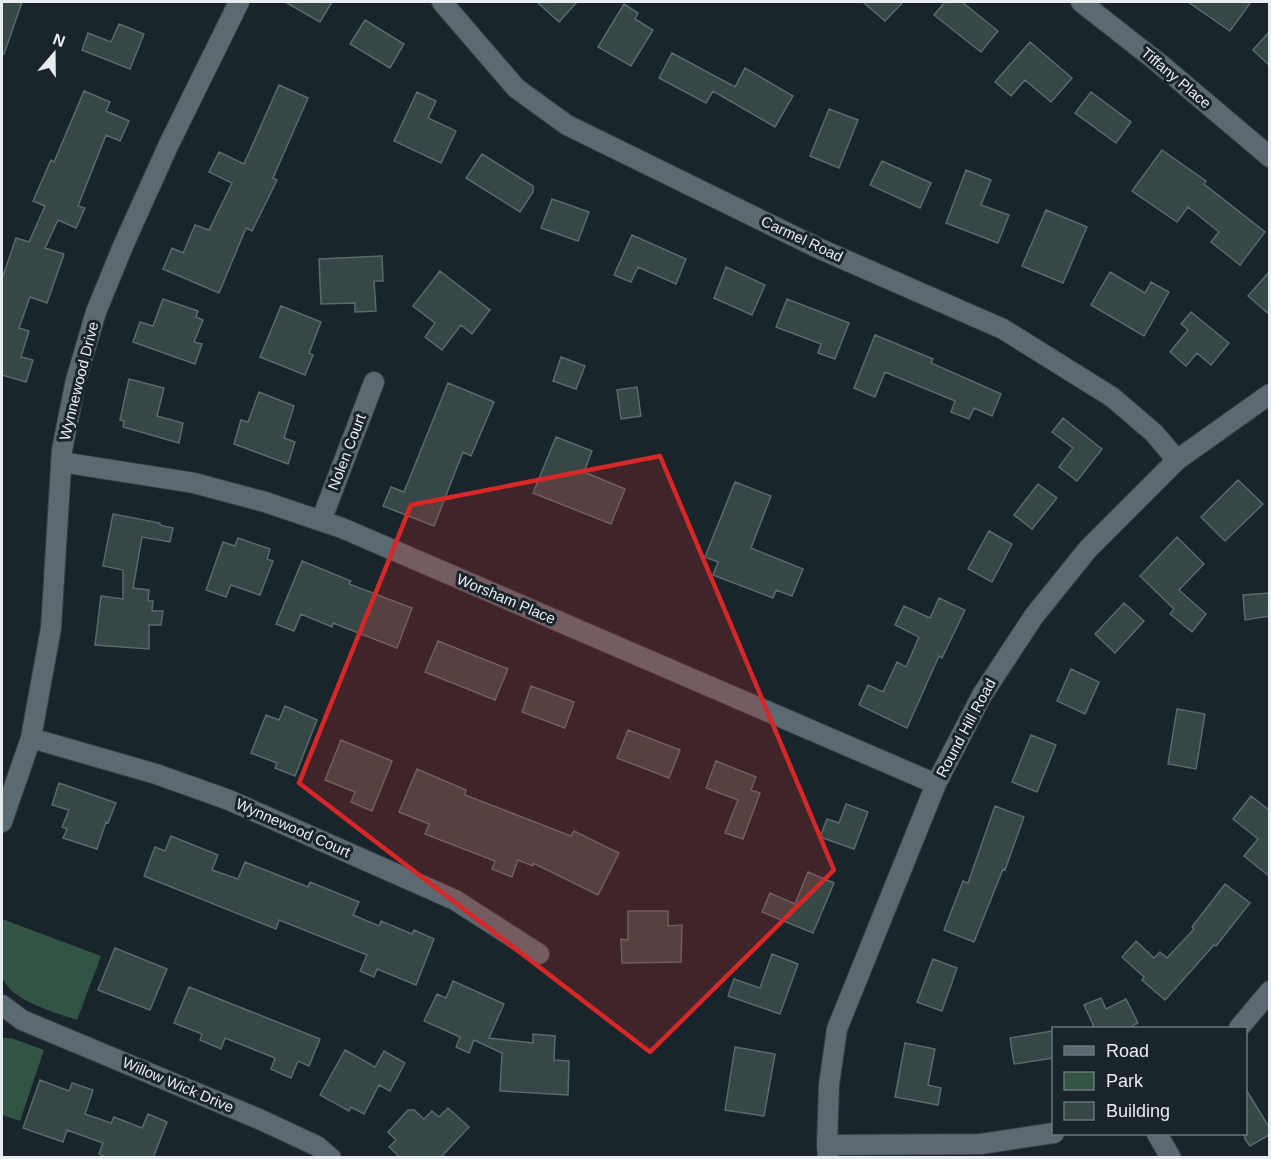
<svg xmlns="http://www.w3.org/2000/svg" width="1271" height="1159" viewBox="0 0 1271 1159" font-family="Helvetica,sans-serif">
<rect width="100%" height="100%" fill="#1a252b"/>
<path fill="#325445" d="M2 919 101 956 77 1020C55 1012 9 1001 2 976 0 968 1 931 2 919Z
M2 1038H11L44 1050 20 1121 2 1115Z"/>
<path fill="#374647" stroke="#5a6a6a" stroke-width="1.5" d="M2 2H22L4 54H2Z
M285 2H332L320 22Z
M537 2H577L559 22Z
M863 2H903L885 21Z
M945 2H962L998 31 981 52 934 15Z
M1188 2H1251L1230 31Z
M624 4 638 13 635 19 653 30 631 66 598 47Z
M365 20 404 44 390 68 350 44Z
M119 24 144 34 130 69 82 50 88 33 111 42Z
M1269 32V65L1253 50Z
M1030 42 1072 78 1051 102 1025 80 1011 96 995 82Z
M672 53 735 87 745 68 793 96 775 127 713 91 706 103 659 78Z
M279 85 308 98 273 178 277 180 252 231 246 228 219 293 163 269 172 248 183 253 195 225 209 230 232 183 209 172 219 152 244 164Z
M84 91 110 102 106 111 129 121 120 141 106 135 78 206 85 208 76 228 58 220 45 248 64 254 47 303 30 297 19 328 29 331 21 357 33 360 26 382 2 375V279L16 238 29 242 45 206 33 201 51 160 54 162Z
M417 92 436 101 428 118 456 131 441 163 394 141Z
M1091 92 1131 122 1116 143 1075 113Z
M829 109 858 120 839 168 810 156Z
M1162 150 1206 181 1204 184 1265 232 1240 265 1211 242 1219 232 1188 207 1177 222 1132 191Z
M482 154 533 186V192L520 212 466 178Z
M882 161 931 183 920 208 870 185Z
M966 170 991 180 981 205 1009 215 998 243 946 223Z
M552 199 589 212 578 241 541 228Z
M1046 210 1087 227 1063 283 1022 266Z
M632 235 686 259 676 284 638 267 631 282 614 275Z
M382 256 383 281H374L376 311 355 312V303L321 304 319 259Z
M726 267 765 285 752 315 714 298Z
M440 271 490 310 472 334 461 325 442 350 425 337 435 323 413 306Z
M1110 272 1145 293 1151 282 1169 292 1144 336 1091 305Z
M1269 272V314L1248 296Z
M163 299 198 311 196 317 203 320 194 342 202 344 195 364 133 342 140 322 153 326Z
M787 299 849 323 835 359 818 353 821 344 776 327Z
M281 306 321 322 309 353 313 355 305 375 260 357Z
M1191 312 1229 343 1211 365 1197 353 1186 366 1170 352 1188 330 1181 324Z
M875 335 933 359 931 363 1001 394 992 416 974 408 969 419 951 412 955 401 885 372 875 397 854 388Z
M561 357 585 366 576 389 553 381Z
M129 379 164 388 157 416 183 423 179 443 123 427 124 421 120 420Z
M448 383 494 402 471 456 463 452 434 526 383 506 391 487 404 492Z
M637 387 641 416 621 419 617 390Z
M259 392 294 406 284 438 295 442 288 464 234 444 241 420 248 422Z
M1063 418 1102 449 1077 481 1059 467 1073 448 1052 432Z
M556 437 592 451 584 472 625 489 611 524 533 493Z
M1238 480 1263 504 1225 541 1201 517Z
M735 482 771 496 751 548 803 569 792 596 776 590 773 598 713 575 718 562 705 557Z
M1038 484 1057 498 1032 529 1014 515Z
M113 514 160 523V525L173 528 170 542 142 537 133 588 149 590 148 601H153L152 611H163L161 625H149V649L95 645 101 596 123 599V570L103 566Z
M989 531 1012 544 992 582 968 569Z
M1177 537 1204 564 1179 590 1206 614 1192 632 1170 614 1174 609 1140 576Z
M238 538 270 549 267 559 273 561 260 595 231 585 226 597 206 590 223 542 235 546Z
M302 561 351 581 349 584 412 608 397 648 333 623 332 627 301 614 294 631 276 624Z
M1269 593V616L1245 620 1243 595Z
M939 598 965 610 942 658 939 656 907 728 859 705 868 685 883 692 897 662 906 667 919 637 895 625 904 606 930 618Z
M1124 603 1144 621 1115 653 1095 634Z
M438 641 508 669 495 700 425 672Z
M1071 669 1099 682 1085 714 1057 701Z
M531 686 574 702 565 728 522 712Z
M285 706 317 720 295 776 275 768 277 763 251 753 266 715 279 720Z
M1177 709 1205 714 1196 769 1168 764Z
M628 730 680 750 669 778 617 758Z
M1031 735 1056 745 1037 792 1012 782Z
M341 740 392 761 372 811 351 802 355 792 325 780Z
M716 761 756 777 751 790 760 793 743 839 725 833 738 800 706 788Z
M417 769 466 790 465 795 571 836 574 831 619 853 598 895 533 863V866L518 860 512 877 492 869 495 861 425 834 429 824 399 812Z
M59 783 116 803 108 823 106 822 97 849 63 838 67 829 62 827 69 810 52 805Z
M1251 796 1269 810V876L1244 856 1258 839 1233 819Z
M846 804 868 812 854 849 820 837 827 819 839 823Z
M995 806 1024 817 1005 870 1003 869 974 942 944 930 963 881 968 883Z
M171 836 218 855 212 870 238 879 245 862 308 887 310 882 359 902 353 915 379 926 381 921 412 934 414 930 434 939 416 985 377 969 374 977 360 971 367 955 279 920 276 929 144 876 155 847 165 851Z
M808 872 834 883 813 933 762 912 770 893 795 904Z
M1225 884 1250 903 1216 946 1214 945 1165 1000 1142 980 1144 977 1122 957 1136 941 1154 958 1160 952 1167 958 1194 929 1192 927Z
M628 911H668V926L682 925 681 962 622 963 621 939 628 940Z
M115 948 167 969 150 1010 98 990Z
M772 954 798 964 780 1014 728 996 734 979 760 988Z
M933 959 957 968 942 1011 917 1002Z
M453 981 504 1004 489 1038 533 1043V1034L555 1036 554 1060 569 1061 568 1095 500 1091 502 1053 474 1040 469 1053 456 1047 460 1037 424 1021 437 994 446 998Z
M189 987 320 1039 309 1066 298 1061 291 1078 271 1069 275 1058 225 1038 221 1049 200 1040 202 1034 174 1023Z
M1101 998 1106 1009 1126 999 1138 1023 1127 1029H1095L1084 1005Z
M1053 1031V1058L1014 1064 1010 1038Z
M905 1043 935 1049 928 1085 941 1088 938 1105 895 1097Z
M735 1047 775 1054 764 1116 725 1110Z
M345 1050 375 1067 384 1051 405 1063 390 1091 379 1085 364 1114 351 1107 349 1111 320 1095Z
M40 1080 69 1091 72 1083 93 1090 85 1114 111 1123 114 1117 142 1128 148 1114 167 1122 153 1158H107L99 1154 103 1143 67 1130 63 1142 23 1128Z
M1245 1088 1269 1127V1135L1250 1146 1245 1139Z
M448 1108 469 1127 440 1158H401L389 1147 396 1140 388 1132 408 1110H414L424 1119 432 1111 439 1117Z"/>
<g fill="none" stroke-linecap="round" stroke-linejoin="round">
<defs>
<path id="minor" d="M442 2 516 88 567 125 818 248 1003 329 1112 397 1154 433 1177 460
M1081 2 1160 64 1270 157
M61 462 194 483 265 502 342 528 936 784
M321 521 374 382
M31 738 156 774 229 800 455 900 539 954
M2 822 31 738 51 628 62 450 76 380 96 312 123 246 169 144 239 2
M2 1005 22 1020 259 1119 317 1146 331 1158
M1239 1028 1270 991
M1157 1134 1171 1158
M827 1145 981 1144 1054 1133
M828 1158 827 1145 829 1085 837 1029 936 784 982 695 1034 616 1088 549 1177 460 1270 394"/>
</defs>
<use href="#minor" stroke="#363f44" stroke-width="22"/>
<use href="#minor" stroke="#5c6970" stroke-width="20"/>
</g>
<path fill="#d62828" fill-opacity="0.2" stroke="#d62828" stroke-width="4.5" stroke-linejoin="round" d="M660 456 834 870 650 1052 299 783 411 505Z"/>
<g text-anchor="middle" stroke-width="6" stroke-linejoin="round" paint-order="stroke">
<g font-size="15" fill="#e6edf1" stroke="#1a252b">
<text transform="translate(1176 78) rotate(40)" y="5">Tiffany Place</text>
<text transform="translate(802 239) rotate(25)" y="5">Carmel Road</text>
<text transform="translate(79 381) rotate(-76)" y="5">Wynnewood Drive</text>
<text transform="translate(347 452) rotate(-69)" y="5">Nolen Court</text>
<text transform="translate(506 599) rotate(23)" y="5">Worsham Place</text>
<text transform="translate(966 728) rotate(-62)" y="5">Round Hill Road</text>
<text transform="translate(293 828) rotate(24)" y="5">Wynnewood Court</text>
<text transform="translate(178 1085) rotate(23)" y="5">Willow Wick Drive</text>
</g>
</g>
<rect width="1271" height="1159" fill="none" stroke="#e6edf1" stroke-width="6"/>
<rect x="1052" y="1027" width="195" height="108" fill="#1a252b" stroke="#6c757a" stroke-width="1.5"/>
<rect x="1064" y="1046" width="30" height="9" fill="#5c6970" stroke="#6c757a" stroke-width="1.5"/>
<text x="1106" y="1057" font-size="18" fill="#e6edf1">Road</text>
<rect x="1064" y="1072" width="30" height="18" fill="#325445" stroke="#6c757a" stroke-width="1.5"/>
<text x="1106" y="1087" font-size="18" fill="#e6edf1">Park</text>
<rect x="1064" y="1102" width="30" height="18" fill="#374647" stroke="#6c757a" stroke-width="1.5"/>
<text x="1106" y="1117" font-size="18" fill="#e6edf1">Building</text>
<g transform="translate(54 54) rotate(20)" stroke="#1a252b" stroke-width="4.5" paint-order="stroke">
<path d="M0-4.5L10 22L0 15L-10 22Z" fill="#e6edf1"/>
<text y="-9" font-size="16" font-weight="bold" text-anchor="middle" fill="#e6edf1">N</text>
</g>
</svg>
